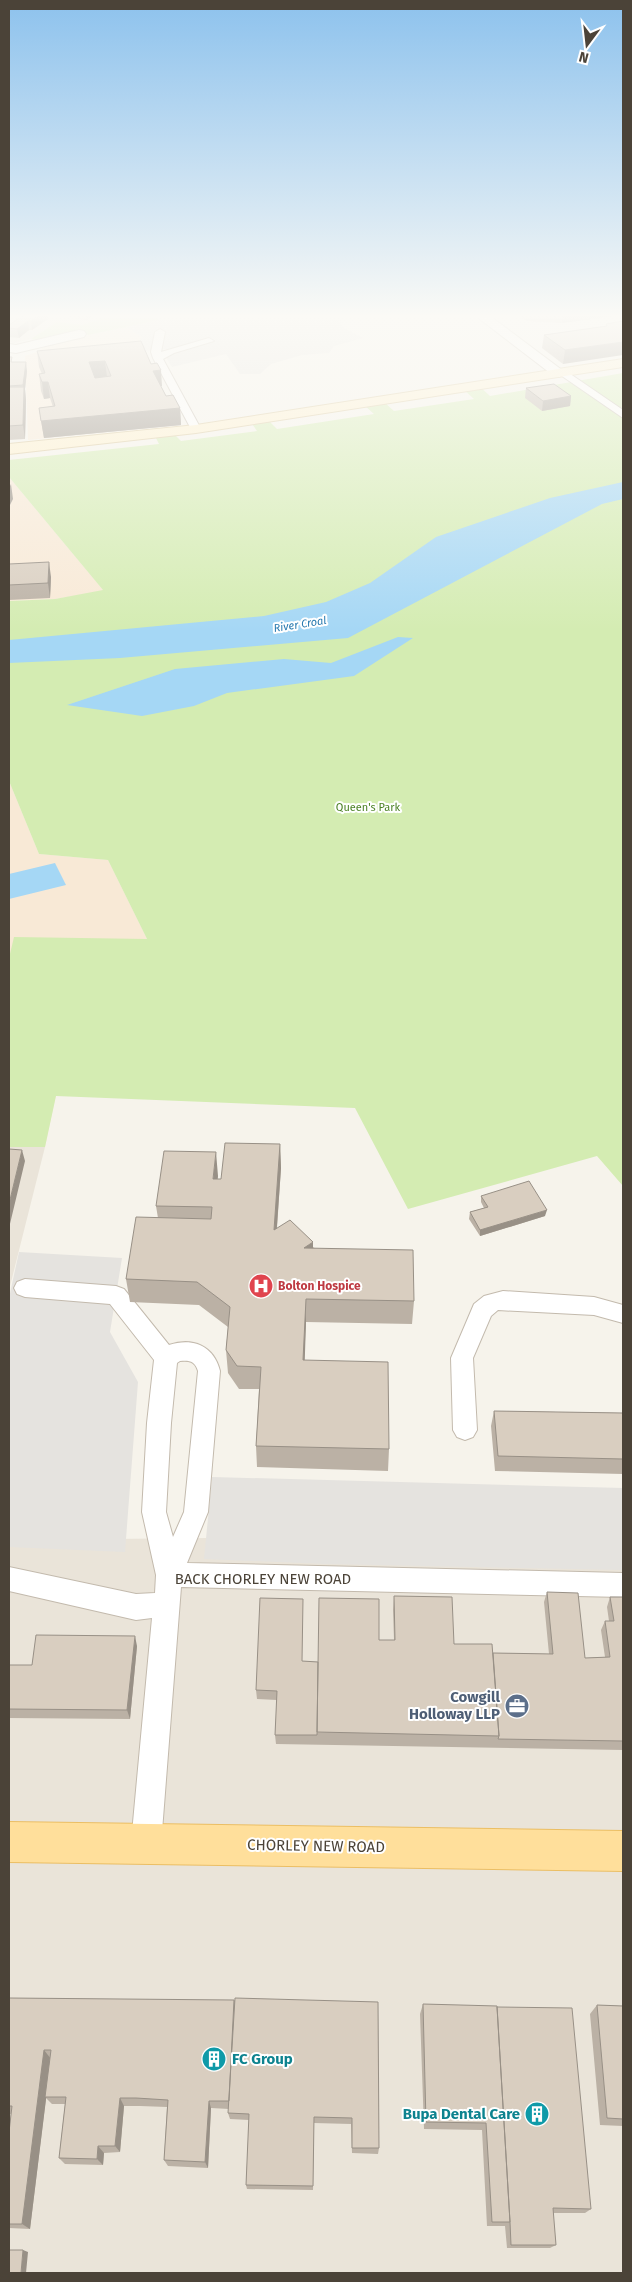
<svg xmlns="http://www.w3.org/2000/svg" width="632" height="2282" viewBox="0 0 632 2282" font-family="'Fira Sans',sans-serif">
<rect width="100%" height="100%" fill="#f6f3eb"/>
<path fill="#eae4d9" d="M9 313H117L82 325 57 322 31 339 14 343 9 342Z
M9 1147H45L9 1290Z
M623 1534V2273H9V1540Z"/>
<path fill="#f8e9d6" d="M126 327 142 337 138 345 181 425 28 440 25 356 37 352 48 344Z
M9 477 104 591 55 599 9 601Z
M9 781 39 854 108 860 147 939 69 1032 45 1147H9Z"/>
<path fill="#d4ecb2" d="M117 313H159L151 315 160 320 88 335 81 331 36 340 31 339 57 322 82 325Z
M623 373V1186L597 1156 408 1209 355 1108 56 1096 45 1147H9V958L14 937 147 939 108 860 39 854 9 781V601L55 599 103 590 9 477V460L159 444 154 434 172 432 181 441 257 431 250 421 266 418 277 429 374 414 364 405 384 402 394 411 474 399 462 388 478 385 490 396Z"/>
<path fill="#e5e3df" d="M159 313H339L341 324 344 328 363 338 334 346 329 353 302 355 271 364 260 374H240L226 354 172 367 167 359V349L141 351 138 344 142 337 126 327 159 320 150 315Z
M19 1252 122 1258 110 1332 138 1382 125 1552 9 1547V1298Z
M212 1477 623 1488V1570L325 1564 204 1559Z"/>
<path fill="#a5d7f5" d="M623 482V499L602 504 348 638 120 658 9 663V640L264 616 326 602 370 583 436 537 550 498Z
M398 637 413 638 354 676 227 693 194 706 142 716 67 705 175 669 284 659 331 663Z
M55 863 66 885 9 899V874Z"/>
<g fill="none" stroke-linecap="round" stroke-linejoin="round">
<defs>
<path id="lane" d="M160 329 165 332 161 352 209 338 214 341 174 353 163 359 201 429 200 431 196 432 191 429 153 358 151 352 155 332Z
M563 369 623 410V418L559 374 558 372Z
M25 1279 116 1286 124 1289 169 1345C193 1337 214 1346 220 1371L208 1512 187 1563 623 1573V1597L181 1587 161 1844 156 1854 146 1859 136 1854 131 1844 152 1618 136 1620 9 1591V1567L136 1594 155 1593 156 1575 142 1512 147 1423 154 1360 110 1304 25 1297 17 1294 14 1288 17 1282ZM180 1361C189 1360 195 1361 198 1371L184 1512 173 1537 166 1512 171 1423 177 1363Z
M503 1291 594 1297 623 1305V1323L594 1315 498 1310 491 1316 473 1358 477 1430 473 1437 465 1440 457 1437 453 1430 451 1358 474 1304 484 1296Z"/>
<path id="street" d="M472 313H486L566 373 559 377 554 376Z
M79 330 84 331 86 334 84 337 16 353 9 352V344L16 345Z"/>
<path id="secondary" d="M623 359V367L196 433 9 454V444L196 425Z"/>
<path id="primary" d="M9 1822 623 1831V1871L9 1862Z"/>
</defs>
<use href="#lane" stroke="#c3baad" stroke-width="2"/>
<use href="#street" stroke="#c3baad" stroke-width="2"/>
<use href="#secondary" stroke="#d9c699" stroke-width="2"/>
<use href="#primary" stroke="#ebbe64" stroke-width="2"/>
<use href="#lane" fill="#fff" fill-rule="evenodd"/>
<use href="#street" fill="#fff" fill-rule="evenodd"/>
<use href="#secondary" fill="#fff1cc" fill-rule="evenodd"/>
<use href="#primary" fill="#ffdf9b" fill-rule="evenodd"/>
</g>
<path fill="#bbb1a5" d="M27 313H47L48 319 32 330H29L19 338 9 337V325Z
M53 313H92L93 316 87 320 58 315V313Z
M516 313H623L562 323 527 321 518 316Z
M623 321 563 364 542 348 544 335 606 326V324Z
M37 351 151 364 162 386H161L166 396 180 408 181 425 44 438 39 408 53 407 50 398 44 399 41 391 39 374H42L39 367Z
M9 357 12 362 27 371 25 389 26 400 25 439 9 440Z
M526 388 571 396 570 406 542 411 525 398Z
M9 564 51 577 50 598 9 600Z
M280 1144 281 1168 277 1228 414 1301 412 1324 306 1322 304 1360 389 1449 388 1471 257 1467 256 1446 259 1389H239L228 1373 226 1350 228 1327 199 1305 130 1302 126 1279 158 1218 156 1206 218 1176 217 1179H221Z
M481 1196 545 1216 480 1236 469 1219 470 1212 484 1208 481 1202Z
M494 1411 623 1413V1474L495 1471 491 1426Z
M547 1592 585 1658 605 1657 601 1630 605 1621H609L607 1607 610 1597H623V1750L276 1744 275 1735 277 1700 257 1699 256 1690 302 1661 318 1662 379 1640H394L393 1610 394 1596 454 1644 493 1653 549 1654 544 1602Z
M137 1646 130 1719 9 1718V1665H32Z
M9 1998 378 2002 379 2148 378 2154 352 2153 351 2124 314 2123 313 2190 247 2189 246 2185 249 2120 230 2119 228 2113 229 2109 211 2108 208 2168 168 2166 164 2160 167 2107 140 2106H124L120 2152 104 2153 103 2165 65 2164 59 2158 65 2104H52L46 2098 30 2229 9 2228V2132L11 2114H9Z
M423 2004 497 2007 591 2209 585 2213H553L556 2245 550 2248H507L505 2226H487L482 2130 424 2129 420 2014Z
M597 2005 623 2006V2126L600 2125 590 2014Z"/>
<path fill="#989086" d="M42 313H47L48 319 32 330 31 321Z
M86 313H92L93 316 87 320Z
M564 313H623V315L562 323Z
M28 321 29 330 19 338 17 329Z
M623 342V355L563 364 565 350Z
M105 361 107 377 91 379 89 362Z
M26 362 27 371 25 389 26 400 25 439 23 425 24 395 23 385Z
M161 370 162 386 154 387 153 371Z
M42 382H48L50 398 44 399Z
M571 396 570 406 542 411 543 401Z
M180 408 181 425 44 438 41 421Z
M11 484 13 499 9 507V488Z
M49 562 51 577 50 598 48 583Z
M280 1144 281 1168 275 1253 274 1230Z
M22 1150 25 1161 9 1228V1204Z
M216 1152 218 1176 215 1203 213 1179Z
M547 1210 545 1216 480 1236V1230Z
M313 1242V1265L304 1248Z
M306 1299V1322L304 1383 303 1360Z
M135 1636 137 1646 130 1719 127 1710Z
M44 2050 51 2059 30 2229 22 2224Z
M120 2098 124 2106 120 2152 115 2146Z
M209 2101 211 2108 208 2168 205 2162Z
M98 2146 104 2153 103 2165 97 2159Z
M23 2250 28 2252 26 2273H21Z"/>
<path fill="#d9cec0" stroke="#989086" fill-rule="evenodd" d="M27 313H42L31 321H28L17 329 9 328V325Z
M623 321V342L565 350 544 335 607 326 606 324Z
M141 341 151 364 157 363 161 370 153 371 166 396 173 395 180 408 41 421 39 408 55 406 48 382H42L39 374 45 373 37 351ZM105 361 111 376 95 378 89 362Z
M9 357H12L11 362H26L23 385 9 386Z
M554 384 571 396 543 401 526 388Z
M9 387H24L23 425 9 426Z
M49 562 48 583 9 585V564Z
M225 1143 280 1144 274 1230 290 1220 313 1242 304 1248 413 1250 414 1301 306 1299 303 1360 388 1362 389 1449 256 1446 261 1367 237 1366 226 1350 230 1307 197 1282 126 1279 136 1217 211 1219 212 1207 156 1206 164 1151 216 1152 213 1179H221Z
M9 1149 22 1150 9 1204Z
M529 1181 547 1210 480 1230 470 1212 488 1207 481 1196Z
M494 1411 623 1413V1459L498 1456Z
M547 1592 578 1593 585 1658 610 1657 605 1621H614L610 1597H623V1741L498 1739 499 1736 493 1653 553 1654Z
M394 1596 452 1597 454 1644H492L499 1736 317 1732 319 1598 379 1599V1640H395Z
M260 1598 303 1599 302 1661 318 1662 317 1735H275L277 1691 256 1690Z
M36 1635 135 1636 127 1710 9 1709V1665H32Z
M9 1998 234 2000 229 2101H209L205 2162 164 2160 168 2100 136 2098H120L115 2146H98L97 2159 59 2158 66 2097H45L51 2050H44L22 2224H9V2132L12 2106H9Z
M235 1998 378 2002 379 2148H352V2118L314 2117 313 2186 246 2185 249 2114 228 2113Z
M423 2004 497 2006 510 2222H492L486 2123 426 2122Z
M597 2005 623 2006V2119L607 2118Z
M497 2007 572 2008 591 2209 553 2208 556 2245H511L510 2222Z
M9 2250H23L21 2273H9Z"/>
<linearGradient id="sky" x2="0" y2="1"><stop stop-color="#8dc2ed"/><stop offset="0.5" stop-color="#fbfaf6"/><stop offset="1" stop-color="#fbfaf6" stop-opacity="0"/></linearGradient>
<rect width="632" height="632" fill="url(#sky)"/>
<defs>
<symbol id="hospital-disc" viewBox="-11 -11 22 22"><circle r="9.5" fill="#e0444e" stroke="#fff"/><path d="M-5-5h3v3.5h4V-5h3V5h-3V1.5h-4V5h-3Z" fill="#fff"/></symbol>
<symbol id="office-disc" viewBox="-11 -11 22 22"><circle r="9.5" fill="#5c6f8a" stroke="#fff"/><path d="M-6-3h4V-5.5h4V-3h4V5H-6ZM-1-4.5V-3h2v-1.5ZM-6 0V1H6V0Z" fill="#fff"/></symbol>
<symbol id="building-disc" viewBox="-11 -11 22 22"><circle r="9.5" fill="#0f9aa8" stroke="#fff"/><path d="M-4-6H4V6H1V3H-1V6H-4ZM-2.5-4.3h1.7v1.8h-1.7ZM.8-4.3h1.7v1.8H.8ZM-2.5-1h1.7V.8h-1.7ZM.8-1h1.7V.8H.8Z" fill="#fff"/></symbol>
</defs>
<g fill-rule="evenodd">
<use href="#hospital-disc" x="247" y="1272" width="28" height="28"/>
<use href="#office-disc" x="503" y="1692" width="28" height="28"/>
<use href="#building-disc" x="200" y="2045" width="28" height="28"/>
<use href="#building-disc" x="523" y="2100" width="28" height="28"/>
</g>
<g text-anchor="middle" stroke-width="4" stroke-linejoin="round" paint-order="stroke">
<g font-size="11" font-style="italic" fill="#2779ae" stroke="#fff">
<text transform="translate(300 624) rotate(-9)" y="4">River Croal</text>
</g>
<g font-size="11" fill="#4c8226" stroke="#fff">
<text x="368" y="811">Queen's Park</text>
</g>
<g font-size="12" font-weight="bold" fill="#be3a42" stroke="#fff" text-anchor="start">
<text x="278" y="1290">Bolton Hospice</text>
</g>
<g font-size="15" fill="#4b4338" stroke="#fff">
<text x="263" y="1584">BACK CHORLEY NEW ROAD</text>
<text transform="translate(316 1846) rotate(1)" y="5">CHORLEY NEW ROAD</text>
</g>
<g font-size="15" font-weight="bold" fill="#4e5e75" stroke="#fff" text-anchor="end">
<text x="500" y="1702">Cowgill<tspan x="500" dy="17">Holloway LLP</tspan></text>
</g>
<g font-size="15" font-weight="bold" fill="#0d838f" stroke="#fff" text-anchor="start">
<text x="232" y="2064">FC Group</text>
<text x="520" y="2119" text-anchor="end">Bupa Dental Care</text>
</g>
</g>
<rect width="632" height="2282" fill="none" stroke="#4b4338" stroke-width="20"/>
<g transform="translate(587 45) rotate(195)" stroke="#ffffff" stroke-width="4" paint-order="stroke">
<path d="M0-4L9 19L0 12L-9 19Z" fill="#4b4338"/>
<text y="-8" font-size="14" font-weight="bold" text-anchor="middle" fill="#4b4338">N</text>
</g>
</svg>
